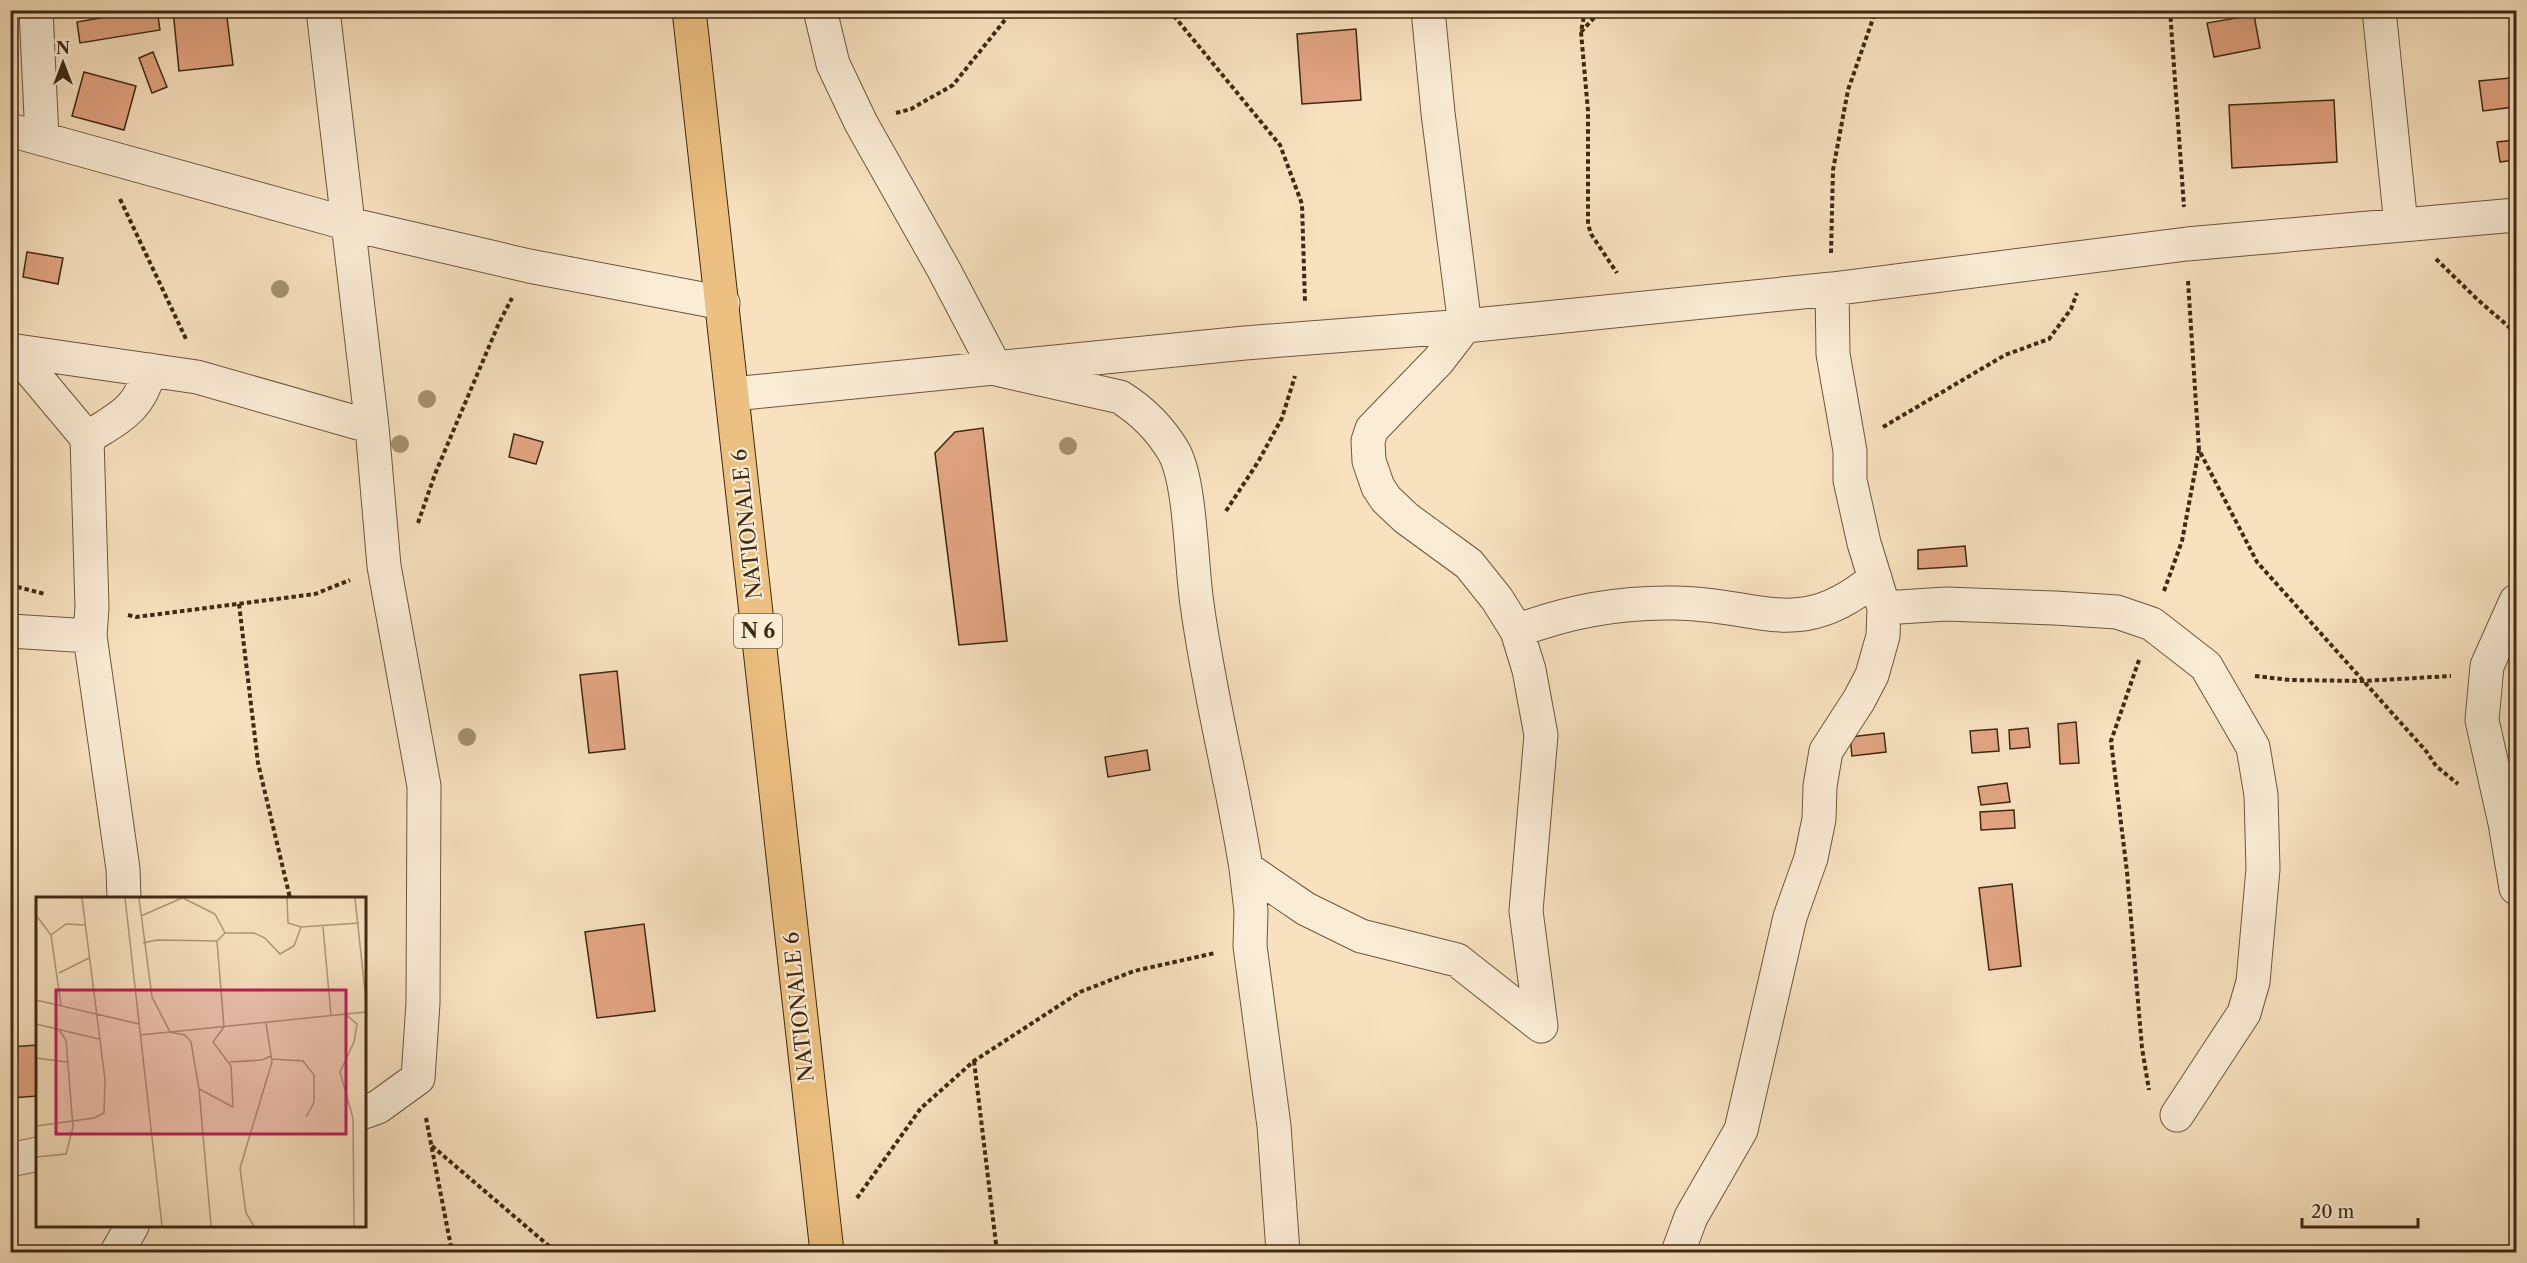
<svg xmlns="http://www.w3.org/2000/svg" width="2527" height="1263" viewBox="0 0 2527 1263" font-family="'Libre Caslon Text',serif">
<rect width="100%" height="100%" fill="#f7e1bf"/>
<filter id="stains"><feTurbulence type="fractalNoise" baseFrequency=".00333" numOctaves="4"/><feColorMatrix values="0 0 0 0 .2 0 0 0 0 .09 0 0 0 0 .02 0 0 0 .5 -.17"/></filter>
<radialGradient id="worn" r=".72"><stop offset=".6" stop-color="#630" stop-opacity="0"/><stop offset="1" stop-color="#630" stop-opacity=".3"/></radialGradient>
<path fill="#e2a482" stroke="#3f2911" stroke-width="1.5" d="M146 10H157L160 30 80 43 77 22Z
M173 10H226L233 65 179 71Z
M2254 15 2260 48 2214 57 2207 23Z
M1356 29 1361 100 1302 104 1297 34Z
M153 52 167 87 152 93 139 58Z
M84 72 136 86 124 130 72 116Z
M2510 78 2514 107 2483 111 2479 81Z
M2334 100 2337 162 2232 168 2229 105Z
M2516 140V160L2500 162 2497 142Z
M27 252 63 258 58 284 23 277Z
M983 428 1007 641 959 645 935 453 955 432Z
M514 434 543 442 536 464 509 457Z
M1965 546 1967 566 1918 569V550Z
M617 671 625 749 589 753 580 675Z
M2076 722 2079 763 2060 764 2058 724Z
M2028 728 2030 747 2010 749 2009 730Z
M1997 729 1999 751 1972 753 1970 731Z
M1884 733 1886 752 1852 756 1850 737Z
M1147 750 1150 770 1108 777 1105 757Z
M2007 783 2010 802 1981 805 1978 787Z
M2014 810 2015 828 1981 830 1980 812Z
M2012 884 2021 966 1989 970 1979 888Z
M644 924 655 1011 597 1018 585 932Z
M38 1045V1096L10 1098V1047Z"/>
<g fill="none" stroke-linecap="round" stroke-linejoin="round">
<defs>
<path id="minor" d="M36 10 42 138
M323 10 372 427 384 566 424 786 423 1003 418 1078 378 1107 364 1112
M820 10 833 64 861 123 944 270 996 369 1120 397C1141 410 1161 430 1174 452 1191 483 1191 565 1197 604 1209 693 1232 780 1246 868L1306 909 1361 936 1457 960 1541 1026
M1428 10 1438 113 1465 326 1438 361 1372 429 1368 441 1369 461 1378 487 1386 499 1406 518 1469 564 1497 599 1517 631 1529 670 1541 735 1526 911 1541 1026
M2379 10 2401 225
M10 130 349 224 529 266 723 303
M10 350 197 377 372 427
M22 353 25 364 87 438 92 607 90 636 123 869 124 898
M733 394 1245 343 1465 326 1832 289 2187 244 2516 215
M87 438C120 417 139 410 150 370
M2516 601 2487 666 2482 720 2505 823 2516 888
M1884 608 1946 604 2055 608 2117 612 2152 624 2206 666 2253 747 2261 795 2263 869 2253 982 2244 1013 2177 1115
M10 631 90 636
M1517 631C1566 612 1621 602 1674 603 1758 603 1799 643 1875 578
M1246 868 1251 911 1250 946 1274 1126 1283 1252
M10 1160 38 1154
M117 1252 132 1226
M1678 1252 1691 1217 1741 1130 1790 917 1811 858 1819 819 1820 786 1826 751 1859 700 1872 675 1883 636 1884 608 1864 543 1850 480V451L1833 354 1832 289"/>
<path id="major" d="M689 10 827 1252"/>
</defs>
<use href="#minor" stroke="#6d573c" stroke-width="35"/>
<use href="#major" stroke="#3f2911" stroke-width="35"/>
<path stroke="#3f2911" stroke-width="4" stroke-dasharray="4.5 3" stroke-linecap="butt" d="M1169 10 1280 145 1302 204 1305 302
M1585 10 1581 32 1588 111V224L1591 234 1617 273
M2170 10 2184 207
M1581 32 1601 10
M896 113 911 109 953 85 1013 10
M120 199 186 339
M1831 253 1833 170 1848 90 1876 10
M2436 259 2478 300 2516 333
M2188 281 2199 450 2257 562 2426 751 2436 766 2458 784
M1883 427 2005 355 2049 339 2071 309 2077 293
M1226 511 1258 462 1282 418 1295 376
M418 523 435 474 499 323 512 298
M10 585 45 594
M2164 591 2182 541 2199 450
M239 604 258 763 290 898
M128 615 136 617 315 594 350 580
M2139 660 2111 741 2127 872 2142 1048 2149 1090
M2255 676 2290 680 2363 681 2451 676
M974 1061 997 1252
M426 1118 452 1252
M432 1146 556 1252
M857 1198 921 1108 974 1061 1080 992 1134 971 1215 953"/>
<use href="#minor" stroke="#faecd5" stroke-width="33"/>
<use href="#major" stroke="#ecc080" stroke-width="33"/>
</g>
<g fill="#a49170">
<circle cx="280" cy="289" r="9"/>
<circle cx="427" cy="399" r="9"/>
<circle cx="400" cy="444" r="9"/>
<circle cx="1068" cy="446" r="9"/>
<circle cx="467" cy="737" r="9"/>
</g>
<g text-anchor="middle" stroke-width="4.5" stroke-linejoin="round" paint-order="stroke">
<rect fill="#faecd5" stroke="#77644c" stroke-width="1.5" x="734" y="614" width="48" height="34" rx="4.5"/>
<g font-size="20" font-weight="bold" fill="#3f2911">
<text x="758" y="638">N 6</text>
</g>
<g font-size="21" fill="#3f2911" stroke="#faecd5">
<text transform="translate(747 524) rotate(-96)" y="7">NATIONALE 6</text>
<text transform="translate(799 1007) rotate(-96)" y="7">NATIONALE 6</text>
</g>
</g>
<g transform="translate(36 897)">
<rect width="330" height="330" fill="#f7e1bf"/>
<path fill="none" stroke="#ad9779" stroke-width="1.5" d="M89 1 126 329M103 1 116 100 134 135 149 138 155 145 163 192 197 210M147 1 179 17 189 36M251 1 252 26 265 30 323 26M319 1 330 104M0 18 15 38 25 108M105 19 146 1M287 30 295 118M15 38 30 27 49 28M107 46 121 43 181 44M23 76 53 61M0 103 103 127M309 117 321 127 318 145 304 175 317 221 318 329M0 127 63 142M104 138 330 115M0 161 31 165M236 162 267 164 278 178V205L270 220M194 165 226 163 235 159M163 192 175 329M197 210 195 169 177 145 188 130 181 44 189 36H218L229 41 244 57 258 49 265 30M0 229 58 221 68 216 69 183 46 1M0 260 30 257 37 230 30 143 23 133M218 329 210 316 204 271 236 165 230 126"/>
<path fill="#c2185b" fill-opacity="0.15" stroke="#c2185b" stroke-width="3" d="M20 93H310V237H20Z"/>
<rect width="330" height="330" fill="none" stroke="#3f2911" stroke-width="3"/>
</g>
<rect width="2527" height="1263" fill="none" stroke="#f7e1bf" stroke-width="36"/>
<rect x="12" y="12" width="2503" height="1239" fill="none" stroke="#3f2911" stroke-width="3"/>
<rect x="18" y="18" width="2491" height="1227" fill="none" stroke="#3f2911" stroke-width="1.5"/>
<g transform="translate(63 63)" stroke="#faecd5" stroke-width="4.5" paint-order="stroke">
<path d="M0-4.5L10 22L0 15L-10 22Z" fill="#3f2911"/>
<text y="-9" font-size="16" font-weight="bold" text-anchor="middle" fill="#3f2911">N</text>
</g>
<path d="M2302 1218v9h116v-9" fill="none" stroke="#3f2911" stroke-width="3"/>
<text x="2311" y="1218" font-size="18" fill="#3f2911" stroke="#faecd5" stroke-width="4.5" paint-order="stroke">20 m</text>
<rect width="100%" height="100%" filter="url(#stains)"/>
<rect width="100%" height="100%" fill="url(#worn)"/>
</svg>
